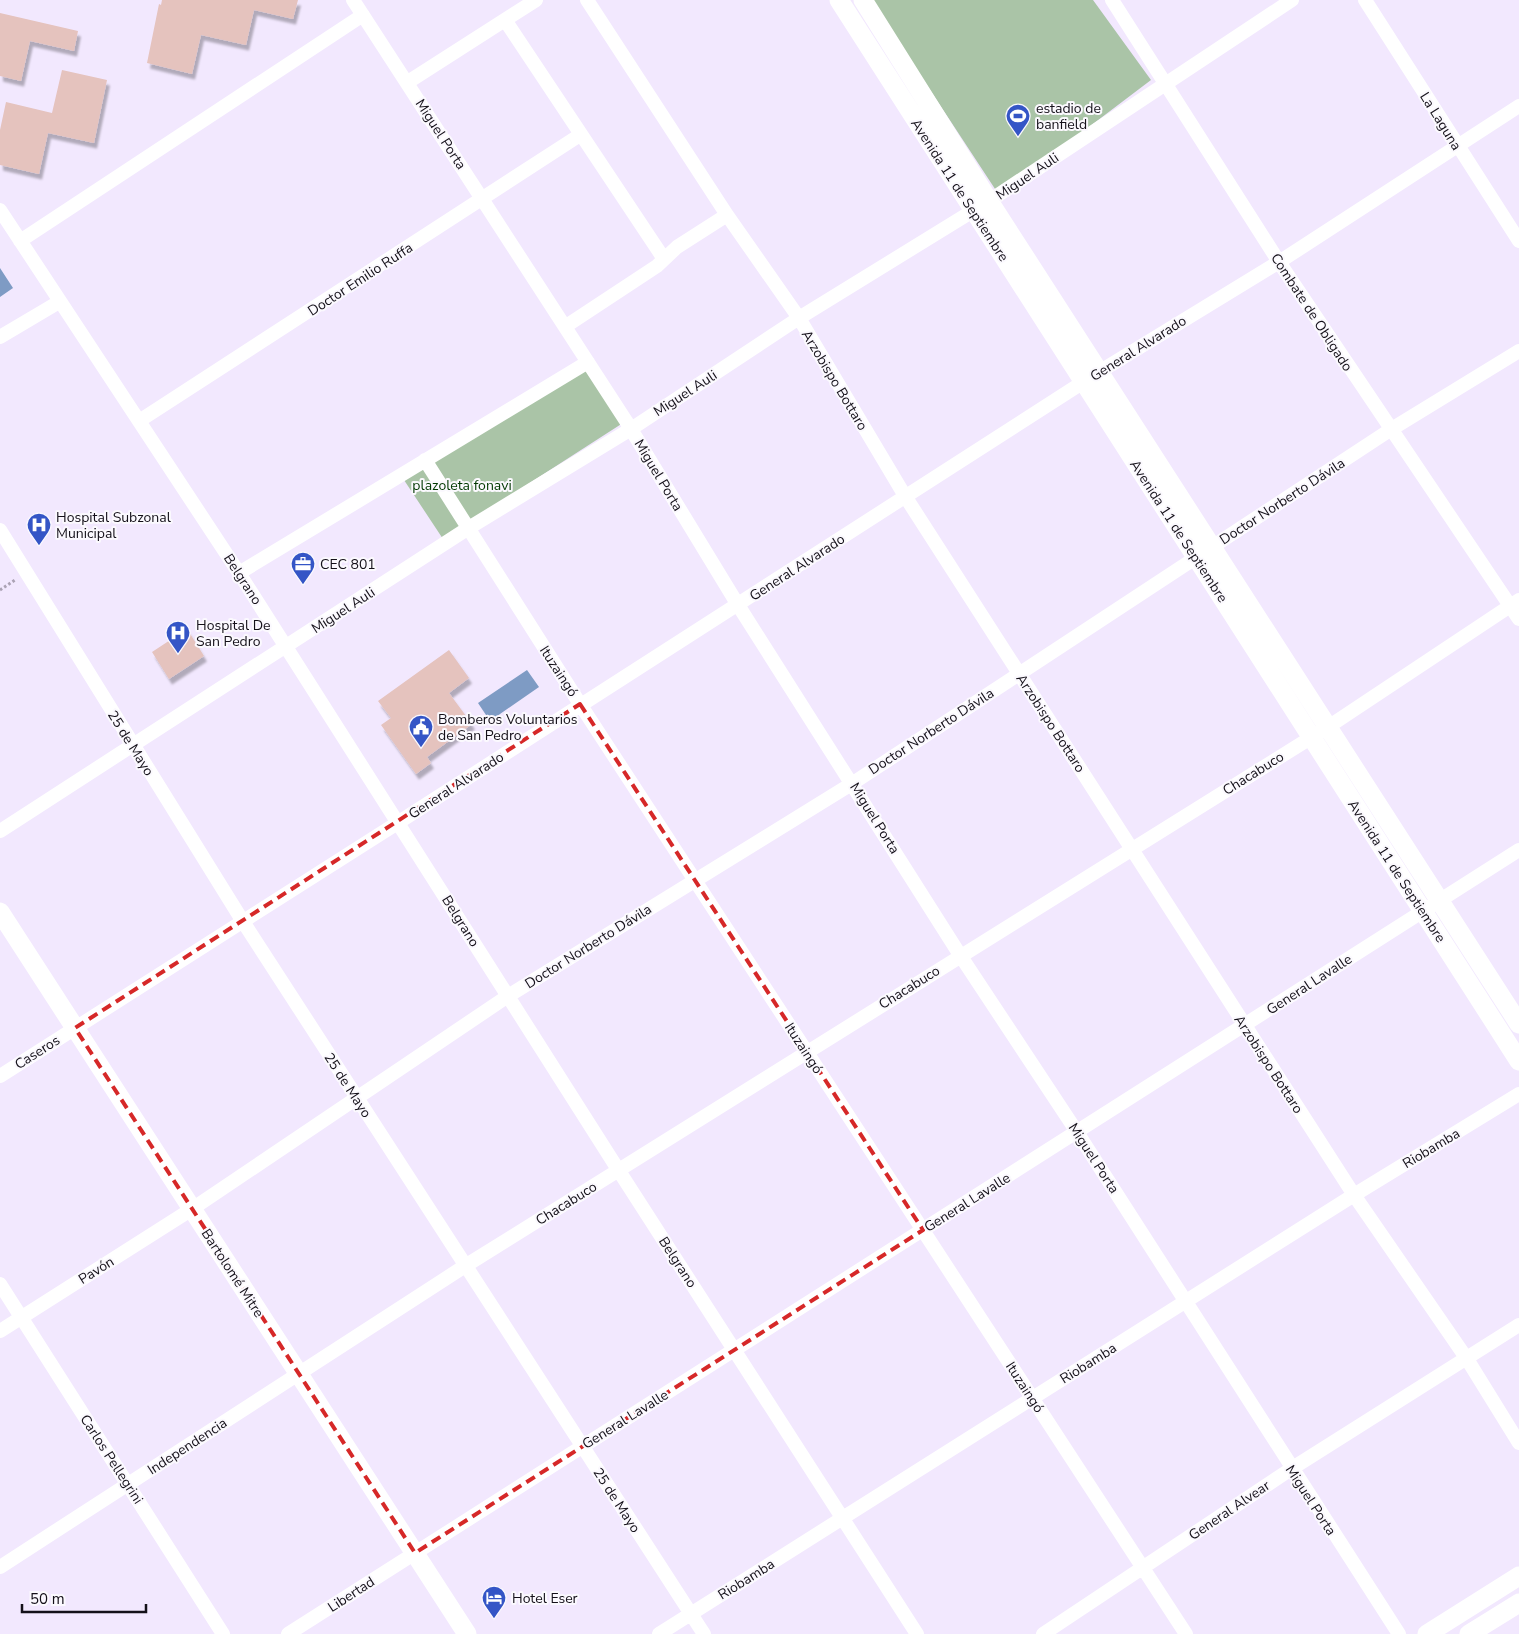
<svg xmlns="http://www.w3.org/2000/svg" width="1519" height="1634" viewBox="0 0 1519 1634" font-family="'Nunito Sans',sans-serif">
<defs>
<filter id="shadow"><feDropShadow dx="3" dy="5.5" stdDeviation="1" flood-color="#0004"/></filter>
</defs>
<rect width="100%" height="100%" fill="#f2e8fe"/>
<path fill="#aac4a7" d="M871 0H1093L1151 80 999 195Z
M585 367 626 421 443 539 404 480Z"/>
<path fill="#7e9bc4" d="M0 268 13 288 0 297Z
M527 670 539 687 490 721 478 703Z"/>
<path fill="#e5c3be" filter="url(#shadow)" d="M162 0H298L293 19 254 10 246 45 201 35 192 74 147 63 159 4 161 5Z
M0 13 78 31 74 51 30 41 21 81 0 76Z
M62 70 107 80 94 143 48 133 39 174 0 165V130L6 102 52 113Z
M187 629 204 656 169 679 152 652Z
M449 650 469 678 449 693 472 724 427 757 431 763 416 774 381 725 391 718 378 701Z"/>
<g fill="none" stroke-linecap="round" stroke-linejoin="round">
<path stroke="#aba2b4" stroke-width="3" stroke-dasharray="2.5 2.5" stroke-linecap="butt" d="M0 590 15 580"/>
<path stroke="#fff" stroke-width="14" d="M353 0 626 421 738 605 960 955 1077 1132 1399 1634
M587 0 727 215 799 318 905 496 1354 1195 1467 1359 1519 1443
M1112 0 1279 262 1519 619
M1365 0 1519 241
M505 20 664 259
M408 82 536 0
M0 210 239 573 619 1171 917 1634
M20 241 363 15
M566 326 657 266 677 247 727 215
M0 337 59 302
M139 421 580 135
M425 460 580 704 1186 1634
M0 530 242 920 704 1634
M239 573 588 362
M0 831 467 529 631 429 799 318 989 201 1292 0
M0 1076 399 822 1099 372 1279 262 1519 106
M0 1284 223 1634
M0 1331 192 1209 508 996 853 783 1390 430 1519 351
M0 1567 465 1266 1328 727 1519 600
M288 1634 1519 850
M659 1634 1354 1195 1519 1094
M1043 1634 1291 1469 1519 1325"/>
<path stroke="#fff" stroke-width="19" d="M839 0 1519 1061
M863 0 989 201 1519 1024
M0 912 467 1634
M1427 1634 1519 1576
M1469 1634 1519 1603"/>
</g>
<path fill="none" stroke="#d62828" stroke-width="4" stroke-dasharray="10 6" stroke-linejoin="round" d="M580 704 923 1230 415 1553 75 1028Z"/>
<defs>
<symbol id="stadium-pin" viewBox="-11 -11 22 30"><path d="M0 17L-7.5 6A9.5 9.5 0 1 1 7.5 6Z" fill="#3455c6" stroke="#fbf9fe"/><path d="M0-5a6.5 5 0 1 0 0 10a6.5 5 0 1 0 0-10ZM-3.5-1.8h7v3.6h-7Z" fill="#fff"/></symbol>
<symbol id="hospital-pin" viewBox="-11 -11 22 30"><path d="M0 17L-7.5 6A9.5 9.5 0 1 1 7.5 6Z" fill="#3455c6" stroke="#fbf9fe"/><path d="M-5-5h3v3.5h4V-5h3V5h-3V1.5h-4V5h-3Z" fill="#fff"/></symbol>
<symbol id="office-pin" viewBox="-11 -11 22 30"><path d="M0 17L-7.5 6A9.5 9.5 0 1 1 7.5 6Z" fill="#3455c6" stroke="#fbf9fe"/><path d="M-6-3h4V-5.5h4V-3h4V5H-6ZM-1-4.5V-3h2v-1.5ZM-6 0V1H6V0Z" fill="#fff"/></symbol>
<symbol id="civic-pin" viewBox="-11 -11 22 30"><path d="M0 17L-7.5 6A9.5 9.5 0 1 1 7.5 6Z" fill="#3455c6" stroke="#fbf9fe"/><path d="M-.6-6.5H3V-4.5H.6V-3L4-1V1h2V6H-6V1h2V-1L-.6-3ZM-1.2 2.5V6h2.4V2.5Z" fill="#fff"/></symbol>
<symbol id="hotel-pin" viewBox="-11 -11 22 30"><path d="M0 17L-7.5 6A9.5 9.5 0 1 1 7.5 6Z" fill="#3455c6" stroke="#fbf9fe"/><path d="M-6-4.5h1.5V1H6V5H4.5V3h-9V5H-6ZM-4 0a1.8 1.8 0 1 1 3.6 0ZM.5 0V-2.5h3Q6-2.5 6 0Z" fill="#fff"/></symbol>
</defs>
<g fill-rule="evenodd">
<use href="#stadium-pin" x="1004" y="102" width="28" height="38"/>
<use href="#hospital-pin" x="25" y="511" width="28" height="38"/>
<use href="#office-pin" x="289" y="550" width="28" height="38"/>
<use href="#hospital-pin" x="164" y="619" width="28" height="38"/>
<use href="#civic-pin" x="407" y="713" width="28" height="38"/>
<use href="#hotel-pin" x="480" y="1584" width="28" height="38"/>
</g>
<g text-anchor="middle" stroke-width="4" stroke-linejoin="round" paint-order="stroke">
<g font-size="14" fill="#141019" stroke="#fbf9fe" text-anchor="start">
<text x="1036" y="113">estadio de<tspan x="1036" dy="16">banfield</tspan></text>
<text x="56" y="522">Hospital Subzonal<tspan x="56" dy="16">Municipal</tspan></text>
<text x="320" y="569">CEC 801</text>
<text x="196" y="630">Hospital De<tspan x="196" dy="16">San Pedro</tspan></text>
<text x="438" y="724">Bomberos Voluntarios<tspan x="438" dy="16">de San Pedro</tspan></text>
<text x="512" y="1603">Hotel Eser</text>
</g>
<g font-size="14" fill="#141019" stroke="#fbf9fe">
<text transform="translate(1441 121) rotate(58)" y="5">La Laguna</text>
<text transform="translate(441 134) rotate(57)" y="5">Miguel Porta</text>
<text transform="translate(1027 176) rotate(-34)" y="5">Miguel Auli</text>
<text transform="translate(960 190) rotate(57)" y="5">Avenida 11 de Septiembre</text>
<text transform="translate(360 279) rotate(-33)" y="5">Doctor Emilio Ruffa</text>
<text transform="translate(1312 312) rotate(57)" y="5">Combate de Obligado</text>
<text transform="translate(1138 348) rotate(-32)" y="5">General Alvarado</text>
<text transform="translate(835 380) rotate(59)" y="5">Arzobispo Bottaro</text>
<text transform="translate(685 393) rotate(-33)" y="5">Miguel Auli</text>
<text transform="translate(659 475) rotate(59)" y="5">Miguel Porta</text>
<text transform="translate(1282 501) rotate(-33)" y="5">Doctor Norberto Dávila</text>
<text transform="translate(1179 531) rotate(57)" y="5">Avenida 11 de Septiembre</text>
<text transform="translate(797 567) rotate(-33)" y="5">General Alvarado</text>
<text transform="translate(243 579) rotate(57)" y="5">Belgrano</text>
<text transform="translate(343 610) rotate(-33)" y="5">Miguel Auli</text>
<text transform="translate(559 671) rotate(57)" y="5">Ituzaingó</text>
<text transform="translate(1051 723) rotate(57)" y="5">Arzobispo Bottaro</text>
<text transform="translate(931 731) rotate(-33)" y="5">Doctor Norberto Dávila</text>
<text transform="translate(131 743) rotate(58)" y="5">25 de Mayo</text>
<text transform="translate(1253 773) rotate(-32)" y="5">Chacabuco</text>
<text transform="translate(456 785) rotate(-33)" y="5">General Alvarado</text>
<text transform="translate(875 818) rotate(58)" y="5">Miguel Porta</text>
<text transform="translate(1397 871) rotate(57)" y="5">Avenida 11 de Septiembre</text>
<text transform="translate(461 921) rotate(58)" y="5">Belgrano</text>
<text transform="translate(588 946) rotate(-32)" y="5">Doctor Norberto Dávila</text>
<text transform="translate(1309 984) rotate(-33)" y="5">General Lavalle</text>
<text transform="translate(909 987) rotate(-32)" y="5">Chacabuco</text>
<text transform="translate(804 1048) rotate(57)" y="5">Ituzaingó</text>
<text transform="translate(37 1052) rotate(-33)" y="5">Caseros</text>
<text transform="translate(1269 1064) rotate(57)" y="5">Arzobispo Bottaro</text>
<text transform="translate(348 1085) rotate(57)" y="5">25 de Mayo</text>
<text transform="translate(1431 1148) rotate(-31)" y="5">Riobamba</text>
<text transform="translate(1094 1158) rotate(57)" y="5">Miguel Porta</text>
<text transform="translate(967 1202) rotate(-32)" y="5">General Lavalle</text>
<text transform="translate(566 1203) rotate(-32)" y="5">Chacabuco</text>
<text transform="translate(678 1262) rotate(57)" y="5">Belgrano</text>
<text transform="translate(96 1270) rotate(-32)" y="5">Pavón</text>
<text transform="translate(233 1273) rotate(57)" y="5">Bartolomé Mitre</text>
<text transform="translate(1088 1363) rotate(-32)" y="5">Riobamba</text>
<text transform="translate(1025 1387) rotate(57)" y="5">Ituzaingó</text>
<text transform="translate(625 1419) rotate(-32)" y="5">General Lavalle</text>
<text transform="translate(187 1446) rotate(-33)" y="5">Independencia</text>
<text transform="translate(112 1459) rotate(57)" y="5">Carlos Pellegrini</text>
<text transform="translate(617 1500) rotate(57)" y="5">25 de Mayo</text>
<text transform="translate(1311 1500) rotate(57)" y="5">Miguel Porta</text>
<text transform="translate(1229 1510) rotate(-34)" y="5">General Alvear</text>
<text transform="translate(746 1579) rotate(-32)" y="5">Riobamba</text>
<text transform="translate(351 1594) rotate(-33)" y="5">Libertad</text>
</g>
<g font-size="14" fill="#013800" stroke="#fbf9fe">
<text x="462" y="490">plazoleta fonavi</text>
</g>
</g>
<path d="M22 1604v8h124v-8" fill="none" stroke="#141019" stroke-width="2.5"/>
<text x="30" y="1604" font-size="15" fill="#141019" stroke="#fbf9fe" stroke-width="4" paint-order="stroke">50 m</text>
</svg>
